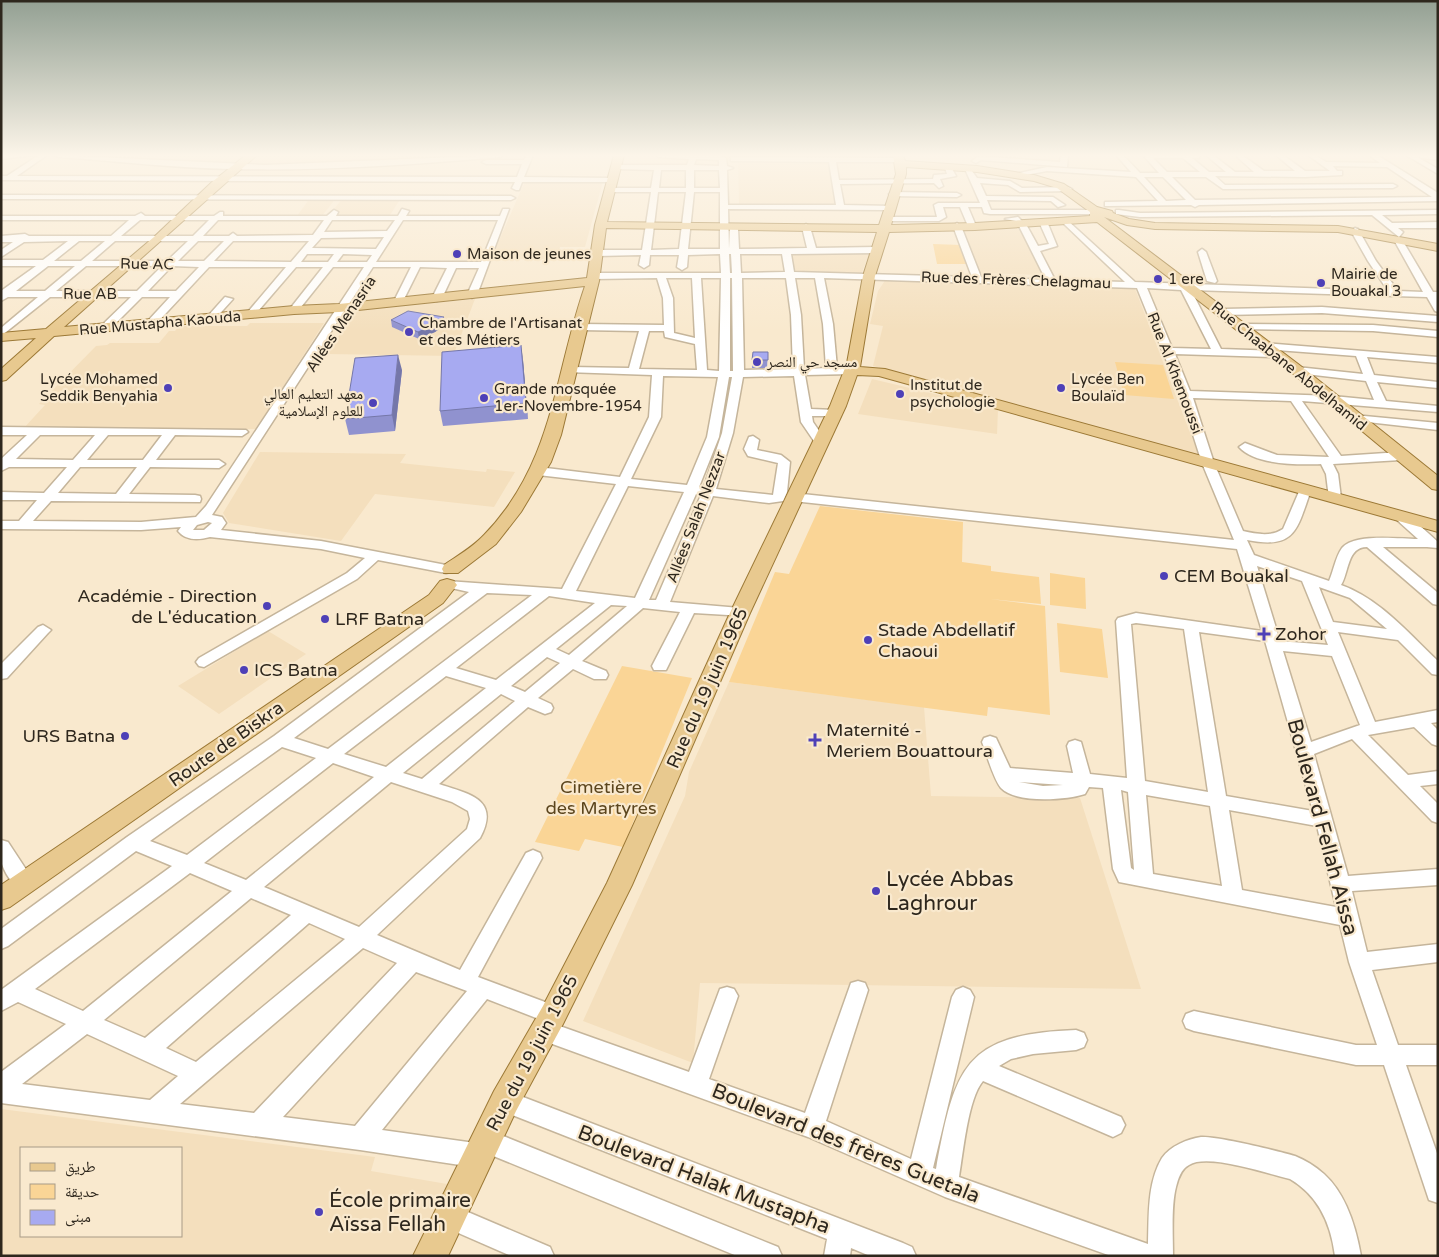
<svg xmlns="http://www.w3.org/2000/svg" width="1439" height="1257" viewBox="0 0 1439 1257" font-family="'Varela Round','Noto Naskh Arabic',sans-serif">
<rect width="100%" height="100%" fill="#f9e9ce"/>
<path fill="#f4dfbd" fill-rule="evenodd" d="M164 155H464L325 163 247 164 157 160Z
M738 161H828L836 204H739Z
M525 181H603L585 247H560L556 259H491Z
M310 198H336L322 216H297Z
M343 198H401L390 215H329Z
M963 227H1019L1042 275 980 273Z
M784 252H870L861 275H787Z
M886 279 1134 286 1199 456 873 366 883 326 870 324 878 291Z
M475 299 453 356 327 354 354 312 362 309Z
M250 323H324L256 429H23L45 405 39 404 96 346 107 345 110 343H159L169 331H175L179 326H247Z
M872 379 998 409 997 434 858 414Z
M260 452 406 454 400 463 486 472 487 469 515 472 494 507 375 494 341 541 229 523 223 513Z
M268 631 306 654 219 714 178 686Z
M729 682 924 707 931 796 1080 798 1141 989 700 983 693 1063 583 1021 685 796 689 772Z
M1 1109 375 1157 371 1171 453 1185 414 1256H1ZM21 1148H181V1236H21Z"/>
<path fill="#fad596" d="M933 244 961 245 967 264H937Z
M1115 362 1163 365 1174 399 1124 395Z
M820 506 963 522 962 562 991 566V571L1039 577 1041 604 990 599 1045 606 1050 715 988 707 987 716 729 682 775 572 789 574Z
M1050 573 1085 578 1086 609 1050 605Z
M1057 623 1102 629 1108 678 1060 672Z
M622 666 692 678 623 847 585 839 579 851 535 842Z"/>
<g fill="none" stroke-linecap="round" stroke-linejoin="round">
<defs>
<path id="minor" d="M1 155H35L1 159Z
M39 155H47L17 176 517 177 522 164H486L482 162 486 160H524L527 155H533L524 177 612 178 616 180 612 182H522L519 190H516L512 188 515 182 1 180V176H7Z
M54 155 265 165 504 155 500 157C411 165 321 171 232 169 174 168 116 161 58 157Z
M656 155 720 156 726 158 727 166 733 168 727 170 728 205H836L829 162 731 161V157H734L900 158 904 160 900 162H836L839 180 933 179 934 175 947 174 944 165 951 167 956 176 940 179 943 186 939 188 934 183 840 184 844 205 892 206 893 208 889 210 728 209 729 249 730 229 734 226 738 229 739 249 807 248 802 227 806 224 810 227 816 248 876 247 880 250 876 253 791 254 794 272 972 277 953 226 957 223 961 226 981 277 1046 280 1019 226 1016 221 1005 219 1018 217 1027 226 1038 246 1049 244 1040 224 1044 221 1048 224 1057 246 1040 251 1055 280 1125 282 1064 224V220H1067L1135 282 1388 291 1368 261 1351 231 1355 228 1358 229 1376 261 1398 291 1423 292 1394 240 1401 238 1433 292H1438V312L1435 311 1427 297 1191 290 1221 349 1276 351 1281 354 1276 357 1175 354 1190 391 1333 396 1374 400 1366 381 1297 373 1292 370 1297 367 1363 374 1356 356 1265 349 1260 346 1265 343 1438 357V363L1367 357 1374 375 1438 382V388L1377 382 1386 401 1438 406V412L1302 401 1341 456 1401 452 1407 456 1401 460 1333 464 1338 474 1341 498 1335 502 1329 498 1326 474 1321 464C1298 465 1255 465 1239 447L1245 443 1277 455 1329 457 1291 401 1193 398 1214 463 1243 531C1257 534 1271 537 1283 529L1301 487 1305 486 1311 490C1297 529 1296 550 1247 540L1254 555 1329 581C1334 570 1335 558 1342 548 1355 533 1399 539 1418 539L1398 521 1396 518 1398 515H1408L1438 542V548L1427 547H1383L1438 593V605L1433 604 1367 547C1347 547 1349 572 1341 585 1380 599 1408 633 1438 661V675L1432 674 1398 640 1338 632 1375 722 1438 710V722L1431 723 1438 730V746L1432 744 1414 727 1368 735 1408 775 1438 771V784L1420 786 1438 804V823L1432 821 1352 739 1314 754 1348 876 1438 869V885L1352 891 1367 952 1438 944V962L1372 970 1398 1045H1438V1065H1406L1438 1156V1203L1429 1200 1384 1065H1356L1194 1031 1186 1028 1183 1021 1186 1014 1194 1011 1356 1045H1377L1349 962 1340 925 1119 882 1113 869 1103 788 1089 787 1085 794C1067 800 1016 804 1001 788 993 778 987 755 982 742L984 738 990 736 996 738 1010 768 1073 773 1067 746 1069 742 1075 740 1081 742 1090 774 1127 778 1116 621 1118 618 1136 613 1262 631 1237 549 793 501 787 497 793 493 1234 540 1202 463 1180 394 1137 288 824 278 833 324 837 368H852L857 371 852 374 805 375 811 409 835 410 841 413 835 416H812L813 422 826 441 820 445 816 444 801 422 794 376 743 377 733 433 716 489 773 495 778 463 748 456 744 449 749 437 753 436 759 440 757 450 781 455 790 462 787 492 783 501 769 503 713 496 670 602 740 608 745 610 747 613 745 616 694 613 668 666 666 670H654L652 666 680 612 643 608 582 661 606 671 608 675 606 679H594L573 669 538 698 551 704 553 708 551 712 545 714 528 707 439 784C469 794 501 799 480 838L377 935 460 970 526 853 533 850 540 853 542 858 478 977 561 1008 564 1015 561 1022 554 1024 689 1072 720 989 727 987 734 989 738 996 709 1079 805 1113 851 983 858 981 865 983 868 990 826 1121 911 1159 952 997 956 990 963 987 970 990 974 997 933 1168 936 1169C955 1068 963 1034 1076 1030L1084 1033 1087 1040 1084 1047 1076 1050 1033 1054 1011 1059 999 1066 1121 1117 1125 1125 1121 1133 1113 1137 983 1081C968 1098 963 1154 959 1177L1148 1244C1149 1216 1147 1183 1162 1158 1170 1146 1188 1139 1201 1137 1217 1136 1278 1151 1295 1156 1305 1160 1315 1166 1324 1174 1346 1194 1356 1227 1361 1256H1335C1331 1224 1319 1196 1290 1179 1268 1174 1208 1153 1189 1165 1181 1169 1178 1179 1176 1187 1171 1206 1173 1235 1173 1256H1111L945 1197 808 1137 536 1038 533 1031 536 1024 544 1021 487 999 382 1130 475 1143 478 1133 486 1129 778 1247 782 1256H737L491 1155 488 1164 480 1168 360 1150 1 1103V1072L66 1024 18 1002 1 1011V990L172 866 136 851 8 946 1 949V929L127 837 274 736 469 592 447 587 445 584 447 581 562 589 616 484 538 475 532 471 538 467 620 477 649 417 652 375 566 372V368L570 367 629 368 639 331 580 330 575 327 580 324 664 325 663 298 657 278 594 279 589 276 594 273H721L720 254 688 255 687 267 682 270 677 267 679 255H650L649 265 644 268 639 265 641 255 597 256 593 253 597 250H642L651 192H610L606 190 610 188H651L654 170 616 169H613V165H687L689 159 659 157ZM696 159 719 160V166L694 165ZM661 170H686V188H659ZM694 170H719L720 188H694ZM658 192H686L679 249 651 250ZM694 192H720V249H688ZM729 254H731L732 273H730ZM740 254H782L785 272 741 273ZM666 278H692L695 338 674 333 673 298ZM701 278H721L719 371 707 370ZM730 278H732L733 371H730ZM742 278H786L791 315 793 369 744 370ZM795 278H815L823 324 826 368 804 369 801 315ZM1147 288 1181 290 1211 349 1172 348ZM649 331H664L665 337 695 344 697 370 639 369ZM663 376 718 377 707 437 687 485 631 479 661 417ZM729 377H732L722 433 704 487H699L719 437ZM628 486 684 492 635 598 576 591ZM696 494 701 495 656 600H649ZM1257 566 1302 581 1328 645 1280 641ZM1319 587 1350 598 1387 629 1333 622ZM487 593 532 595 328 749 294 738ZM549 596 595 603 496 680 456 668ZM611 605 627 606 569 655 556 649ZM1136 623 1184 629 1208 792 1145 781 1131 624ZM1199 632 1265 641 1313 811 1226 796ZM1283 651 1332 656 1360 725 1311 742ZM547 657 560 663 525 692 511 686ZM446 676 486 688 386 767 344 754ZM501 694 515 701 422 779 403 773ZM282 747 316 758 187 855 150 841ZM333 763 374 777 246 880 204 863ZM391 782 452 802 468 811 470 819 467 829 359 927 264 887ZM1019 782 1063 785 1043 786ZM1121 790 1128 792 1134 870 1131 868ZM1146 795 1210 806 1222 886 1153 874ZM1229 810 1317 826 1336 907 1242 890ZM190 873 232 891 83 1011 35 989ZM251 898 291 915 145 1038 104 1020ZM309 923 345 939 196 1062 166 1048ZM363 948 397 963 254 1113 180 1104ZM416 972 467 991 355 1126 283 1117ZM87 1034 178 1076 150 1100 22 1084Z
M1061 155H1068L1067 167 981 160 976 163 972 161 979 156 1060 162Z
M1116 155H1123L1140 173H1159L1143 155H1199V158H1192L1209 172H1226L1206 155H1213L1235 172H1254L1235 155H1242L1264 171H1295L1276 155H1283L1305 171H1330L1308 155H1315L1326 162 1380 163 1369 155H1377L1438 193V201L1199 205 1195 207 1191 205 1108 206H1105V202L1158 201 1136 177 1047 171 1014 177 1010 175 1047 167 1131 172ZM1153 158H1183L1200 172H1167ZM1333 166 1387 167 1432 197 1195 200 1172 177H1206L1223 189 1393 188 1397 186 1393 184 1225 185 1215 176 1305 177 1342 175V171H1337ZM1144 177H1163L1186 200 1166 201Z
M1406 155H1414L1438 169V174Z
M1417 155 1438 156V160L1418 157Z
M969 167 977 178 1010 181 1022 188 1068 187 1072 189 1068 191 1020 192 1008 185 980 183 986 196 1053 197 1065 205 1058 207 1051 201 987 200 991 210H1094L1098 212 1094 214H990L984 213 982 207H968L976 226 972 229 968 226 960 207H943L946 217 939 221H888L884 219 888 217H937L934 205 938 203H980L965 169Z
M893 192 957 193 961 195 957 197 890 196 889 194Z
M1 195 511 196 515 198 511 200 1 199Z
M402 209 409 211 406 216H500L503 209H509L477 295 472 298 467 295 479 268H456L442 298 437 301 432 298 447 268 420 267 402 303H396L394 301 411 267H373L212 515 222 517 226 523 221 530 321 541 446 565 451 566 453 569 451 572 446 573 378 560 357 579 204 667 199 666 196 662 199 658 347 573 365 558 321 549 210 537C199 540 186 541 178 531L181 527 141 530 1 529V521H19L37 500H1V492L44 493 67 467H9L1 471V459L27 435H1V427L246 430 248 432 242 436 175 435 156 460H219L225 464 219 468 150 467 129 494 195 495 200 496 201 499 200 502 51 501 33 521 141 522 196 517 206 506 364 267H333L297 312 294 313 289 310 323 267H296L253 317H247V313L286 267H209L154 326 150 327 145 324 170 297H142L109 330 105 331 100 328 101 326 131 297H50L1 336V328L38 297H8L1 301V291L36 266H1V260H43L68 241 24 242 1 257V250L13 242H1V236L25 234 29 236H111L129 220H1V216H135L141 213 145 216H214L220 212H223V216H327L334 210 338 212 336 216H398ZM140 220H209L193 236H121ZM218 220H324L313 235 237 236 233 233 229 236H203ZM332 220H395L387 231 324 232ZM403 220H498L481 262H376ZM384 237 376 249 312 248 321 238ZM79 241H105L81 261H54ZM115 241H188L167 261H92ZM198 241H224L204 261H178ZM233 241H309L291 262 214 261ZM307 254H334L328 262H301ZM343 254 372 255 367 262H337ZM48 266H75L45 291H16ZM86 266H162L137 291H56ZM172 266 199 267 176 291H148ZM40 435H95L73 460 16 459ZM108 435H162L143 460H87ZM80 467H137L116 494 58 493ZM208 522 212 523 204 530H193L197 525Z
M1119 210 1140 213 1438 210V214L1382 215 1392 223 1438 222V228H1398L1403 232 1399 237 1372 215 1140 217 1116 214V210Z
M1202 249 1206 252 1217 281 1215 283 1207 281 1198 252Z
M225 297 233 299 214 320H208V316Z
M1322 307 1438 316V322L1322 313 1223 315 1218 312 1223 309Z
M1242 324 1373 325 1438 331V337L1373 331 1238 329V325Z
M1354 415 1438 423V430L1350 420 1348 418Z
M43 625 51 630 48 633 7 678 1 679V664L38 627Z
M1 840 8 842 31 877 34 883 31 889C17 893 6 876 2 864 0 857 1 847 1 840Z
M505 1090 903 1243 912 1247 916 1256H870L851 1248 850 1256H824L827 1239 497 1109 494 1101 497 1093Z
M449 1204 550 1247 554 1256H511L440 1225 437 1216 440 1207Z"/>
<path id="major" d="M246 155H257L64 327 294 306 339 304 587 278 595 225 614 155H624L607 222 879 225 896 174 893 155H903L905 161 977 166 1034 175 1064 184 1097 207 1112 211 1113 213 1129 219 1155 223 1338 226 1438 244V251L1338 232 1155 229 1127 225 1104 217 1302 367 1438 476V490L1432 489 1292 373 1097 222 975 230 889 232 875 276 860 367 885 369 1438 521V532L879 376 857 375 846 406 750 613 632 885 563 1024 516 1111 448 1256H413L494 1091 543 1006 607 883 730 613 830 406 847 363 863 276 877 232 606 228 599 281 561 435 551 462 521 512 496 544 458 573H444L442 569 444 565C457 556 473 547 484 535 554 463 554 375 585 286L339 312 294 314 54 336 6 380 1 381V369L36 338 1 341V333L46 329 154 237 212 182ZM906 167 977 172 1034 181 1057 188 1090 212V216L975 223 891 225 906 174Z
M447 579 454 581 457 585 443 603 10 907 1 910V885L429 595 440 581Z"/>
</defs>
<use href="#minor" stroke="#c5b59b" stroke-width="3"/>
<use href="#major" stroke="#9c7936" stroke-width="2"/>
<use href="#minor" fill="#fff" fill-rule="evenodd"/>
<use href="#major" fill="#e8c98f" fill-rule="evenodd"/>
</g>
<path fill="#9092cf" d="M391 320 445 325 435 332 419 339 392 327Z
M753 352H768L767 368H752Z
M523 360 528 419 443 426 440 411Z
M402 370 395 431 349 435 345 419Z"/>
<path fill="#7577a9" d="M444 317 445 325 435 332 419 339 418 332Z
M521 345 523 360 528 419 526 403Z
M398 355 402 370 395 431 392 415Z"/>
<path fill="#a7aaf1" stroke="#7577a9" d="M408 311 444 317 434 325 418 332 391 320Z
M521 345 526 403 440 411 442 352Z
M753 352H768V360H752Z
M398 355 392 415 345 419 355 358Z"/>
<linearGradient id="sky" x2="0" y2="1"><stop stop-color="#93a093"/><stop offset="0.47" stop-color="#fcf5e9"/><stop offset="1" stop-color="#fcf5e9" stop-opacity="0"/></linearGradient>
<rect width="1439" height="331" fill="url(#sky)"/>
<g fill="#4e40b7" stroke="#f9e9ce" stroke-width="2">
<circle cx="457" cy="254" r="5"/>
<circle cx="1158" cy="279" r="5"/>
<circle cx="1321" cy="283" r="5"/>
<circle cx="409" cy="332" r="5"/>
<circle cx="757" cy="362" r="5"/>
<circle cx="168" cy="388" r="5"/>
<circle cx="1061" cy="388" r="5"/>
<circle cx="900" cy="394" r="5"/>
<circle cx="484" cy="398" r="5"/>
<circle cx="373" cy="403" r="5"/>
<circle cx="1164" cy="576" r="5"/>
<circle cx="267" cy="606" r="5"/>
<circle cx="325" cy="619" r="5"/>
<path d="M1261.5 626.5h5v5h5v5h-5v5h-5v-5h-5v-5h5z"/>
<circle cx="868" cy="640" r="5"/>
<circle cx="244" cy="670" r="5"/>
<circle cx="125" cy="736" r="5"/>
<path d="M812.5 732.5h5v5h5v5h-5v5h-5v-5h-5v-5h5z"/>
<circle cx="876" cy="891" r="5"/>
<circle cx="319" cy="1212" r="5"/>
</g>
<g text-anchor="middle" stroke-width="4.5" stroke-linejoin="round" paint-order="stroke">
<g font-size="15" fill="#2e271d" stroke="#f9e9ce" text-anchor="start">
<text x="467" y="259">Maison de jeunes</text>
<text x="1331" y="279">Mairie de<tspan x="1331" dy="17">Bouakal 3</tspan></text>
<text x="1168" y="284">1 ere</text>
<text x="419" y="328">Chambre de l'Artisanat<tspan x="419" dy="17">et des Métiers</tspan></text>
<text x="767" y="367">مسجد حي النصر</text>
<text x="158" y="384" text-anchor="end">Lycée Mohamed<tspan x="158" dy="17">Seddik Benyahia</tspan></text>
<text x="1071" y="384">Lycée Ben<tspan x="1071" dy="17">Boulaïd</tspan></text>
<text x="910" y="390">Institut de<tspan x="910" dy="17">psychologie</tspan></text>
<text x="494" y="394">Grande mosquée<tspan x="494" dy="17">1er-Novembre-1954</tspan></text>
<text x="363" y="399" text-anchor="end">معهد التعليم العالي<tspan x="363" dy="17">للعلوم الإسلامية</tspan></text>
</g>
<g font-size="15" fill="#2e271d" stroke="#f9e9ce">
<text transform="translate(147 264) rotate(1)" y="5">Rue AC</text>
<text transform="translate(1016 280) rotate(2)" y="5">Rue des Frères Chelagmau</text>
<text x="90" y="299">Rue AB</text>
<text transform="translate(160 323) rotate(-5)" y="5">Rue Mustapha Kaouda</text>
<text transform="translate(341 324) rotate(-56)" y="5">Allées Menasria</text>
<text transform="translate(1289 366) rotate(39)" y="5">Rue Chaabane Abdelhamid</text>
<text transform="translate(1175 373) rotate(69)" y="5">Rue Al Khemoussi</text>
<text transform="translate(696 517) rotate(-69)" y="5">Allées Salah Nezzar</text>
</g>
<g font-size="18" fill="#2e271d" stroke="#f9e9ce" text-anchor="start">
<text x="1174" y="582">CEM Bouakal</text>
<text x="257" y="602" text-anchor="end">Académie - Direction<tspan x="257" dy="21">de L'éducation</tspan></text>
<text x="335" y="625">LRF Batna</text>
<text x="878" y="636">Stade Abdellatif<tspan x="878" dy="21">Chaoui</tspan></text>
<text x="1275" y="640">Zohor</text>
<text x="254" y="676">ICS Batna</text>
<text x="826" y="736">Maternité -<tspan x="826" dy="21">Meriem Bouattoura</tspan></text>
<text x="115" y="742" text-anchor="end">URS Batna</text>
</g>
<g font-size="18" fill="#2e271d" stroke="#f9e9ce">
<text transform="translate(707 688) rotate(-66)" y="6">Rue du 19 juin 1965</text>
<text transform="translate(226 744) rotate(-35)" y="6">Route de Biskra</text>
<text transform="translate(532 1053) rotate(-62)" y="6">Rue du 19 juin 1965</text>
</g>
<g font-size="18" fill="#5b451d" stroke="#f9e9ce">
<text x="601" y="793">Cimetière<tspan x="601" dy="21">des Martyres</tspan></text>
</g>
<g font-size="21" fill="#2e271d" stroke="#f9e9ce">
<text transform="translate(1323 827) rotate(75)" y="7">Boulevard Fellah Aissa</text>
<text transform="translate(846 1143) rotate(22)" y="7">Boulevard des frères Guetala</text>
<text transform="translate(704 1179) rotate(21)" y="7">Boulevard Halak Mustapha</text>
</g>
<g font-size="21" fill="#2e271d" stroke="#f9e9ce" text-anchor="start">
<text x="886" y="886">Lycée Abbas<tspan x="886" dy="24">Laghrour</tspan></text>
<text x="329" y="1207">École primaire<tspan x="329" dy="24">Aïssa Fellah</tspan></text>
</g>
</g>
<rect width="1439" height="1257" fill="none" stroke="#2e271d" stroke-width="5"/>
<rect x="20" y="1147" width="162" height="90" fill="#f9e9ce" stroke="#a89b87"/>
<rect x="30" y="1163" width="25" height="8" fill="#e8c98f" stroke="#a89b87"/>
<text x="65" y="1172" font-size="15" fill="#2e271d">طريق</text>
<rect x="30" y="1184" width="25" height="15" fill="#fad596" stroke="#a89b87"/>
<text x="65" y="1197" font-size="15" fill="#2e271d">حديقة</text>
<rect x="30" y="1210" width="25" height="15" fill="#a7aaf1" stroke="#a89b87"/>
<text x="65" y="1222" font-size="15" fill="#2e271d">مبنى</text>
</svg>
